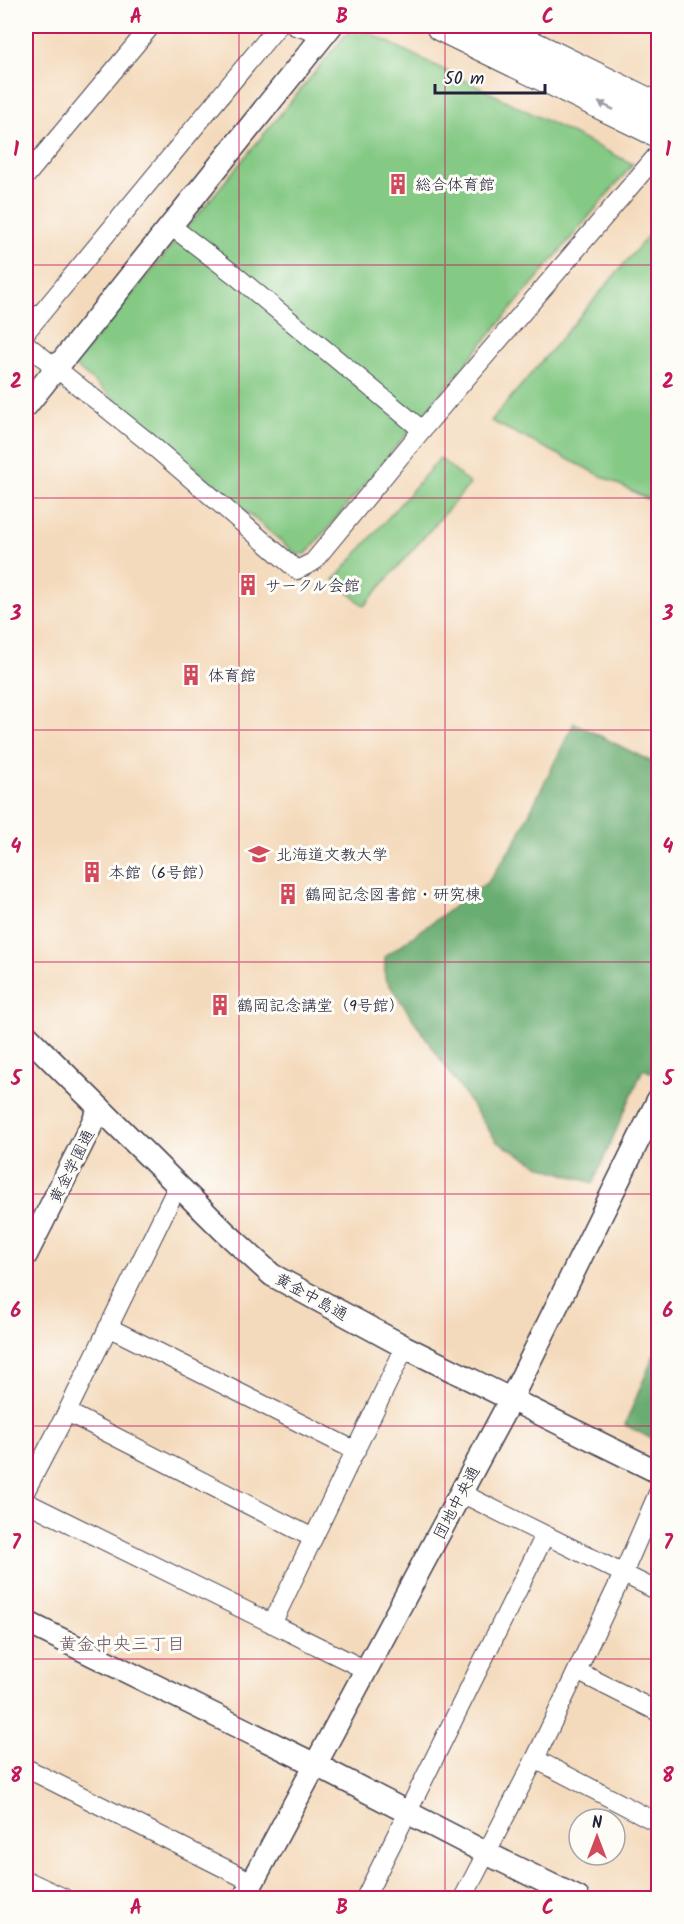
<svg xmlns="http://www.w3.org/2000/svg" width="684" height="1924" viewBox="0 0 684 1924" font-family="Kalam,'Klee One',sans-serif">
<rect width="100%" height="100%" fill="#fdfcf7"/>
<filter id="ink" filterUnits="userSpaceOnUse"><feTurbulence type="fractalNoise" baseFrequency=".0167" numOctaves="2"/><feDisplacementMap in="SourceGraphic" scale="12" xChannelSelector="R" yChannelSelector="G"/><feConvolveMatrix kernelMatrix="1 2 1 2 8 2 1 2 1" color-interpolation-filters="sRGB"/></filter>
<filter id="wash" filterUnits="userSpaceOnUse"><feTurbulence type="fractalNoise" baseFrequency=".008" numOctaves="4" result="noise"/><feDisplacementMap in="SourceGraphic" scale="24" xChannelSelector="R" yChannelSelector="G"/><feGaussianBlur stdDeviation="1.35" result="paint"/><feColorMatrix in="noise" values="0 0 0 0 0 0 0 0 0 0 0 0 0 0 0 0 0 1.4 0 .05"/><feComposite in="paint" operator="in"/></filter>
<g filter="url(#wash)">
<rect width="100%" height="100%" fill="#f4dabc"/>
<path fill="#84c984" stroke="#537660" stroke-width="1.5" d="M353 26H356L633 164 306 554H296L74 365Z
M658 224V504L491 421Z
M440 458 470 484 364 606 334 580Z"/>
<path fill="#6bad72" stroke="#466856" stroke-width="1.5" d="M574 723 658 765V1075L643 1069 593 1183 543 1167 497 1142 385 978V957L489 881 515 842Z
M658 1345V1442L625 1425Z"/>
</g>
<g filter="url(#ink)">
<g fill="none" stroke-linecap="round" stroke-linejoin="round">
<defs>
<path id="minor" d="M295 26 324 35
M26 176 151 26
M171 226 235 275 422 430
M26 332 278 26
M26 344 147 441 297 570 313 562 422 430 658 154
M108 1327 356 1451
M67 1412 313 1538
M26 1490 67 1412 178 1185
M461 1493 658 1591
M26 1502 366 1670
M272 1624 405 1347
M577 1671 658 1712
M535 1759 658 1823
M26 1768 252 1882
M26 1880 64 1898
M365 1898 545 1535
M463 1898 535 1759 623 1574 658 1493"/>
<path id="tertiary" d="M26 406 331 26
M26 1035 224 1231 272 1275 405 1347 658 1472
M26 1255 100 1108
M26 1622 316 1765 486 1853 578 1898
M244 1898 511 1399 658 1100"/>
<path id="trunk" d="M441 26 658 132
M491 26 658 108"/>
</defs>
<use href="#minor" stroke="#423e4e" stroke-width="20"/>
<use href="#tertiary" stroke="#423e4e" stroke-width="25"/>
<use href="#trunk" stroke="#423e4e" stroke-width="32"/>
<use href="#minor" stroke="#fff" stroke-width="18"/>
<use href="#tertiary" stroke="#fff" stroke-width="22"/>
<use href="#trunk" stroke="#fff" stroke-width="30"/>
</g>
<defs><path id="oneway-solid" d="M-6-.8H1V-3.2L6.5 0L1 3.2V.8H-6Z" transform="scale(1.5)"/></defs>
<use fill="#9c9ca7" href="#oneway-solid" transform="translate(606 106) rotate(-154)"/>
</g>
<path fill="none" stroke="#c2185b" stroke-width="1.5" stroke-opacity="0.55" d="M239 26V1898M445 26V1898M26 265H658M26 498H658M26 730H658M26 962H658M26 1194H658M26 1426H658M26 1659H658"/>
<defs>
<symbol id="building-bare" viewBox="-9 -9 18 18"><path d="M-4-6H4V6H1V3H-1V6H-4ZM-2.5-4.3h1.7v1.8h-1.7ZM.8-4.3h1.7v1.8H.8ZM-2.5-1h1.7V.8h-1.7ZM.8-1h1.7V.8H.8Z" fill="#d1495b" stroke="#fdfcf7" stroke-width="2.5" paint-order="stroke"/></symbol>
<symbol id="university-bare" viewBox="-9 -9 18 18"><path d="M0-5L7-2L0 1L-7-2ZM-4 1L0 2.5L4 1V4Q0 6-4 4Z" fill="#d1495b" stroke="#fdfcf7" stroke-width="2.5" paint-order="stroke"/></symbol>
</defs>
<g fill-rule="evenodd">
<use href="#building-bare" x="383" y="169" width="30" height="30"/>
<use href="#building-bare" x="233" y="570" width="30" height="30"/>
<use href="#building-bare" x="176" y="660" width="30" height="30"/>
<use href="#university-bare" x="244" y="839" width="30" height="30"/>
<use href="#building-bare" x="77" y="857" width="30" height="30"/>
<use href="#building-bare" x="273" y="879" width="30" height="30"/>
<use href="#building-bare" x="205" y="990" width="30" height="30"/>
</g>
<g text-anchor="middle" stroke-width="6" stroke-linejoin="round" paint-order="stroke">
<g font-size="16" fill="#22223b" stroke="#fdfcf7" text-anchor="start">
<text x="415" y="190">総合体育館</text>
<text x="265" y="591">サークル会館</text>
<text x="208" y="681">体育館</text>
<text x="276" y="860">北海道文教大学</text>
<text x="109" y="878">本館（6号館）</text>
<text x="305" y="900">鶴岡記念図書館・研究棟</text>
<text x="237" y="1011">鶴岡記念講堂（9号館）</text>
</g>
<g font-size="16" fill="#22223b" stroke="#fdfcf7">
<text transform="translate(71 1166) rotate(-63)" y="6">黄金学園通</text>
<text transform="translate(312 1296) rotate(29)" y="6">黄金中島通</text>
<text transform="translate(456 1502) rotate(-62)" y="6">団地中央通</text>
</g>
<g font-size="18" fill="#6b5462" stroke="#fdfcf7">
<text x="122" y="1650">黄金中央三丁目</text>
</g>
</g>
<rect width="684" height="1924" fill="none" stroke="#fdfcf7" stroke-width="66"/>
<g transform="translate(597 1837)"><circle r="28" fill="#fdfcf7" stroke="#a5a5ac" stroke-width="1.5"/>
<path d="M0-4.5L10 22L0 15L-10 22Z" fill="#d1495b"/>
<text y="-9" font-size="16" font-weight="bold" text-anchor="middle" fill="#22223b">N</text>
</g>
<path d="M435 84v9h110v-9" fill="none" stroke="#22223b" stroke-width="3"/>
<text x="444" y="84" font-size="18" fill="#22223b" stroke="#fdfcf7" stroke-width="4.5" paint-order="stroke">50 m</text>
<rect x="33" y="33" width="618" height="1858" fill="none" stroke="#c2185b" stroke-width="2"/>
<g font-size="20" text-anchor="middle" font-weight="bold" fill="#c2185b">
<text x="136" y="23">A</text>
<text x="342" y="23">B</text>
<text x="548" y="23">C</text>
<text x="16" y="156">1</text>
<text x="668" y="156">1</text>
<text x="16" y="388">2</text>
<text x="668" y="388">2</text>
<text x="16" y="620">3</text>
<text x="668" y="620">3</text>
<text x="16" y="853">4</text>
<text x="668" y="853">4</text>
<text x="16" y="1085">5</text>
<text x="668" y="1085">5</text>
<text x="16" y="1317">6</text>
<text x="668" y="1317">6</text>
<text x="16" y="1549">7</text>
<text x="668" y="1549">7</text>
<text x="16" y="1782">8</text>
<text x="668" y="1782">8</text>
<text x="136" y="1914">A</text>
<text x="342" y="1914">B</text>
<text x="548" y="1914">C</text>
</g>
</svg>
